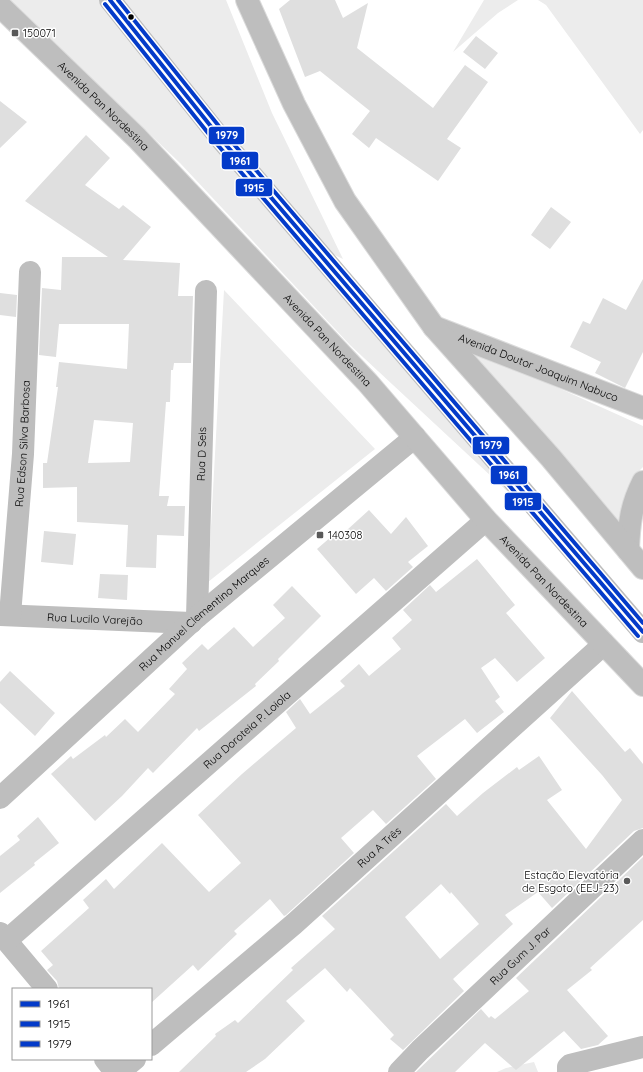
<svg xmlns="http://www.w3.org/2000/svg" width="643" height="1072" viewBox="0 0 643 1072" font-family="Quicksand,sans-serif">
<rect width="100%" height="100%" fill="#fff"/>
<path fill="#ececec" d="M9 0H110L579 558 350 345 180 163Z
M118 0H226L272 113 343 259 320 248Z
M484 0H518L498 13 453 52Z
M538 0H643V130L640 134 546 5Z
M224 290 375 449 208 582Z
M476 351 643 426V467L635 475 618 528 473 359Z
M534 1062 538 1072H497L506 1068Z"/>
<path fill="#dfdfdf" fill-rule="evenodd" d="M290 0H335L343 18 368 3 357 48 433 108 465 65 488 82 447 139 461 148 438 181 376 138 369 148 352 134 370 111 320 71 305 77 279 9Z
M476 36 498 53 485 69 463 52Z
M0 101 27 122 0 148Z
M86 135 110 158 85 185 119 209 123 205 151 227 123 260 180 263 178 296H193L191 363H174L173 370H171L170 402H166L159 496H169L167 506H185L184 536 157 535 156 568 126 567 128 525 77 522V487L43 488V463H47L58 387H56L59 362 127 369 129 324H59L56 357 39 355 42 288 61 290 62 257H108L25 201ZM94 420 133 423 130 462 88 463Z
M551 207 571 222 550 249 531 235Z
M643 279V352L625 388 595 373 601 362 570 347 583 321 590 324 603 298 626 310Z
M0 293 17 295 16 317 0 315Z
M369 510 391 534 406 517 428 546 408 562 413 567 386 591 374 578 356 594 317 549 332 536 336 540Z
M44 531 76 534 73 565 41 562Z
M477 559 515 605 506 613 545 658 517 682 495 658 481 668 500 697 495 701 504 712 477 733 465 719 417 756 436 779 386 824 373 810 341 838 354 853 286 915 284 916 270 899 234 931 237 934 198 971 193 965 151 1003V989H59L57 981 47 970 53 965 41 951 89 908 83 900 106 879 114 889 162 843 209 892 241 863 198 815 242 774 296 728 286 712 300 699 310 714 345 686 340 681 359 664 369 676 401 649 392 638 412 620 403 610 430 585 436 592Z
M100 574 128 575 127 600 98 598Z
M292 586 321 616 278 659 279 661 255 684 256 686 199 731 197 728 153 773 148 768 122 796 95 821 51 774 71 756 73 759 105 735 106 737 125 719 138 732 175 694 169 689 187 669 182 663 202 644 208 650 234 627 253 647 285 618 273 605Z
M10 671 55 713 35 736 0 703V682Z
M572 691 625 752 630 748 643 764V828L634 831 552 908 538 892 505 915 513 924 453 979 464 991 403 1050 390 1039 394 1035 350 988 347 992 325 968 286 1001 305 1021 265 1059 246 1072H179L216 1036 215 1034 235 1020 238 1023 293 970 291 968 335 929 322 916 446 804 457 816 483 793 517 767 519 770 539 756 562 790 547 800 586 849 622 800 602 775 550 718ZM441 884 450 894 451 892 479 924 440 959 405 917Z
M38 817 59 843 34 863 35 865 0 893V856L20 840 17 836Z
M643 857V920L590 968 592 970 567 990 608 1036 598 1045 581 1049 564 1031 516 1070 485 1043 455 1072H416L481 1009 489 1018 491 1016 495 1019 529 991 516 978Z"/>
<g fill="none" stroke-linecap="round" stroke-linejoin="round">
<defs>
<g id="major">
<path id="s8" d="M434 327 643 408"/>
<path d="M628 550C629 523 631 506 643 482"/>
</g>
<g id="highway">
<path d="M247 0 294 104 345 201 434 327 551 458 643 568"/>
<path id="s9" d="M0 6 137 138 368 383 486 520 643 685"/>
</g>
</defs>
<use href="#major" stroke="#dbdbdb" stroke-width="24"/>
<use href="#highway" stroke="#dbdbdb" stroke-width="24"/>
<g stroke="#bebebe" stroke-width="22">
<path d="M110 0 221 139 643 632"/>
<path id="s1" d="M0 615 191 623"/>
<path id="s2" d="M10 615 23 454 30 272"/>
<path id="s3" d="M197 617 206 291"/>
<path id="s4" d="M0 798 197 617 415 437"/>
<path d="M0 933 47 989"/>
<path id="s5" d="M7 940 486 520"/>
<path id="s6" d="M151 1045 294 924 604 644"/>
<path d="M105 1059 115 1072"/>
<path d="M119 1072 135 1059"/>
<path id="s7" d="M399 1072 420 1050 643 840"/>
<path d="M568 1072V1067L570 1065 643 1047"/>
</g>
<use href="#major" stroke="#bebebe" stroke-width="22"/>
<use href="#highway" stroke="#bebebe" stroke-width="22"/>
<defs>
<path id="bus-1" d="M110 0 221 139 643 632"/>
<path id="bus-2" d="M105 4 216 143 638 636"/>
<path id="bus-3" d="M118 0 226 135 643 623"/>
</defs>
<use href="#bus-1" stroke="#fff" stroke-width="7"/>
<use href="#bus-2" stroke="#fff" stroke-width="7"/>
<use href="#bus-3" stroke="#fff" stroke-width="7"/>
<use href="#bus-1" stroke="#043bc9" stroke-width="4"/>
<use href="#bus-2" stroke="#043bc9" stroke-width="4"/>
<use href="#bus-3" stroke="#043bc9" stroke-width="4"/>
</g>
<circle fill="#000" stroke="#fff" stroke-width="1.5" cx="131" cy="17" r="3.5"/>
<g fill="#595959" stroke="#fff" stroke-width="1.5">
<rect x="11" y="29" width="8" height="8" rx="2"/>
<rect x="316" y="531" width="8" height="8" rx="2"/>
<circle cx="627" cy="881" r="4"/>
</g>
<g text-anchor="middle" stroke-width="3" stroke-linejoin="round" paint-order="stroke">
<g font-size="11" fill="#000" stroke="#fff" text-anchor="start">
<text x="23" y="37">150071</text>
<text x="328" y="539">140308</text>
<text x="619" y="879" text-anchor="end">Estação Elevatória<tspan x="619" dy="13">de Esgoto (EEJ-23)</tspan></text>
</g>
<g font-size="11" fill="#000" stroke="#fff">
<text dy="4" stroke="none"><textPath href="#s9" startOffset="144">Avenida Pan Nordestina</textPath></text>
<text dy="4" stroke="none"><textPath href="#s9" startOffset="468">Avenida Pan Nordestina</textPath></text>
<text dy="4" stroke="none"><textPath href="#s8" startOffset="112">Avenida Doutor Joaquim Nabuco</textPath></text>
<text dy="4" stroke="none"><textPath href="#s2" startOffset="172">Rua Edson Silva Barbosa</textPath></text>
<text dy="4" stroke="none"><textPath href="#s3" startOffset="163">Rua D Seis</textPath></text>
<text dy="4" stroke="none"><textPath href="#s9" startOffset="792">Avenida Pan Nordestina</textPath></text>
<text dy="4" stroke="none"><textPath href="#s4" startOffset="275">Rua Manuel Clementino Marques</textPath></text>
<text dy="4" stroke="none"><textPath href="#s1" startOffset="95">Rua Lucilo Varejão</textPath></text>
<text dy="4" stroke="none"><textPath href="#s5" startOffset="319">Rua Doroteia P. Loiola</textPath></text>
<text dy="4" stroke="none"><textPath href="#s6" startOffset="302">Rua A Três</textPath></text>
<text dy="4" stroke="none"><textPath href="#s7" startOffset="168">Rua Gum J. Par</textPath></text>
</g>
</g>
<g stroke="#fff" stroke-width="1.5">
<rect x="208" y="126" width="37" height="19" rx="4" fill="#043bc9"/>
<rect x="221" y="151" width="38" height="19" rx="4" fill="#043bc9"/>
<rect x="235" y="178" width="38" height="19" rx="4" fill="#043bc9"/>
<rect x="472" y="436" width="38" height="19" rx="4" fill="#043bc9"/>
<rect x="490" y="465" width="38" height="20" rx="4" fill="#043bc9"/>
<rect x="504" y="492" width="38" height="19" rx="4" fill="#043bc9"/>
</g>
<g font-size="11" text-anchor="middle" font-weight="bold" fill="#fff">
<text x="227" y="139">1979</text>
<text x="240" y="165">1961</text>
<text x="254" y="192">1915</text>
<text x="491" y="449">1979</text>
<text x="509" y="479">1961</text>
<text x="523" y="506">1915</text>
</g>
<rect x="12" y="988" width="140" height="72" fill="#ffffff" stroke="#999999"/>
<rect x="20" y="1001" width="20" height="6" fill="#043bc9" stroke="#999999"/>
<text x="48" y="1008" font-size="12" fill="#000000">1961</text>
<rect x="20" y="1021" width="20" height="6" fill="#043bc9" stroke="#999999"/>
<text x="48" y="1028" font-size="12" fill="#000000">1915</text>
<rect x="20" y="1041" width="20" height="6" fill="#043bc9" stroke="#999999"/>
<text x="48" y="1048" font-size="12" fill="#000000">1979</text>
</svg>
